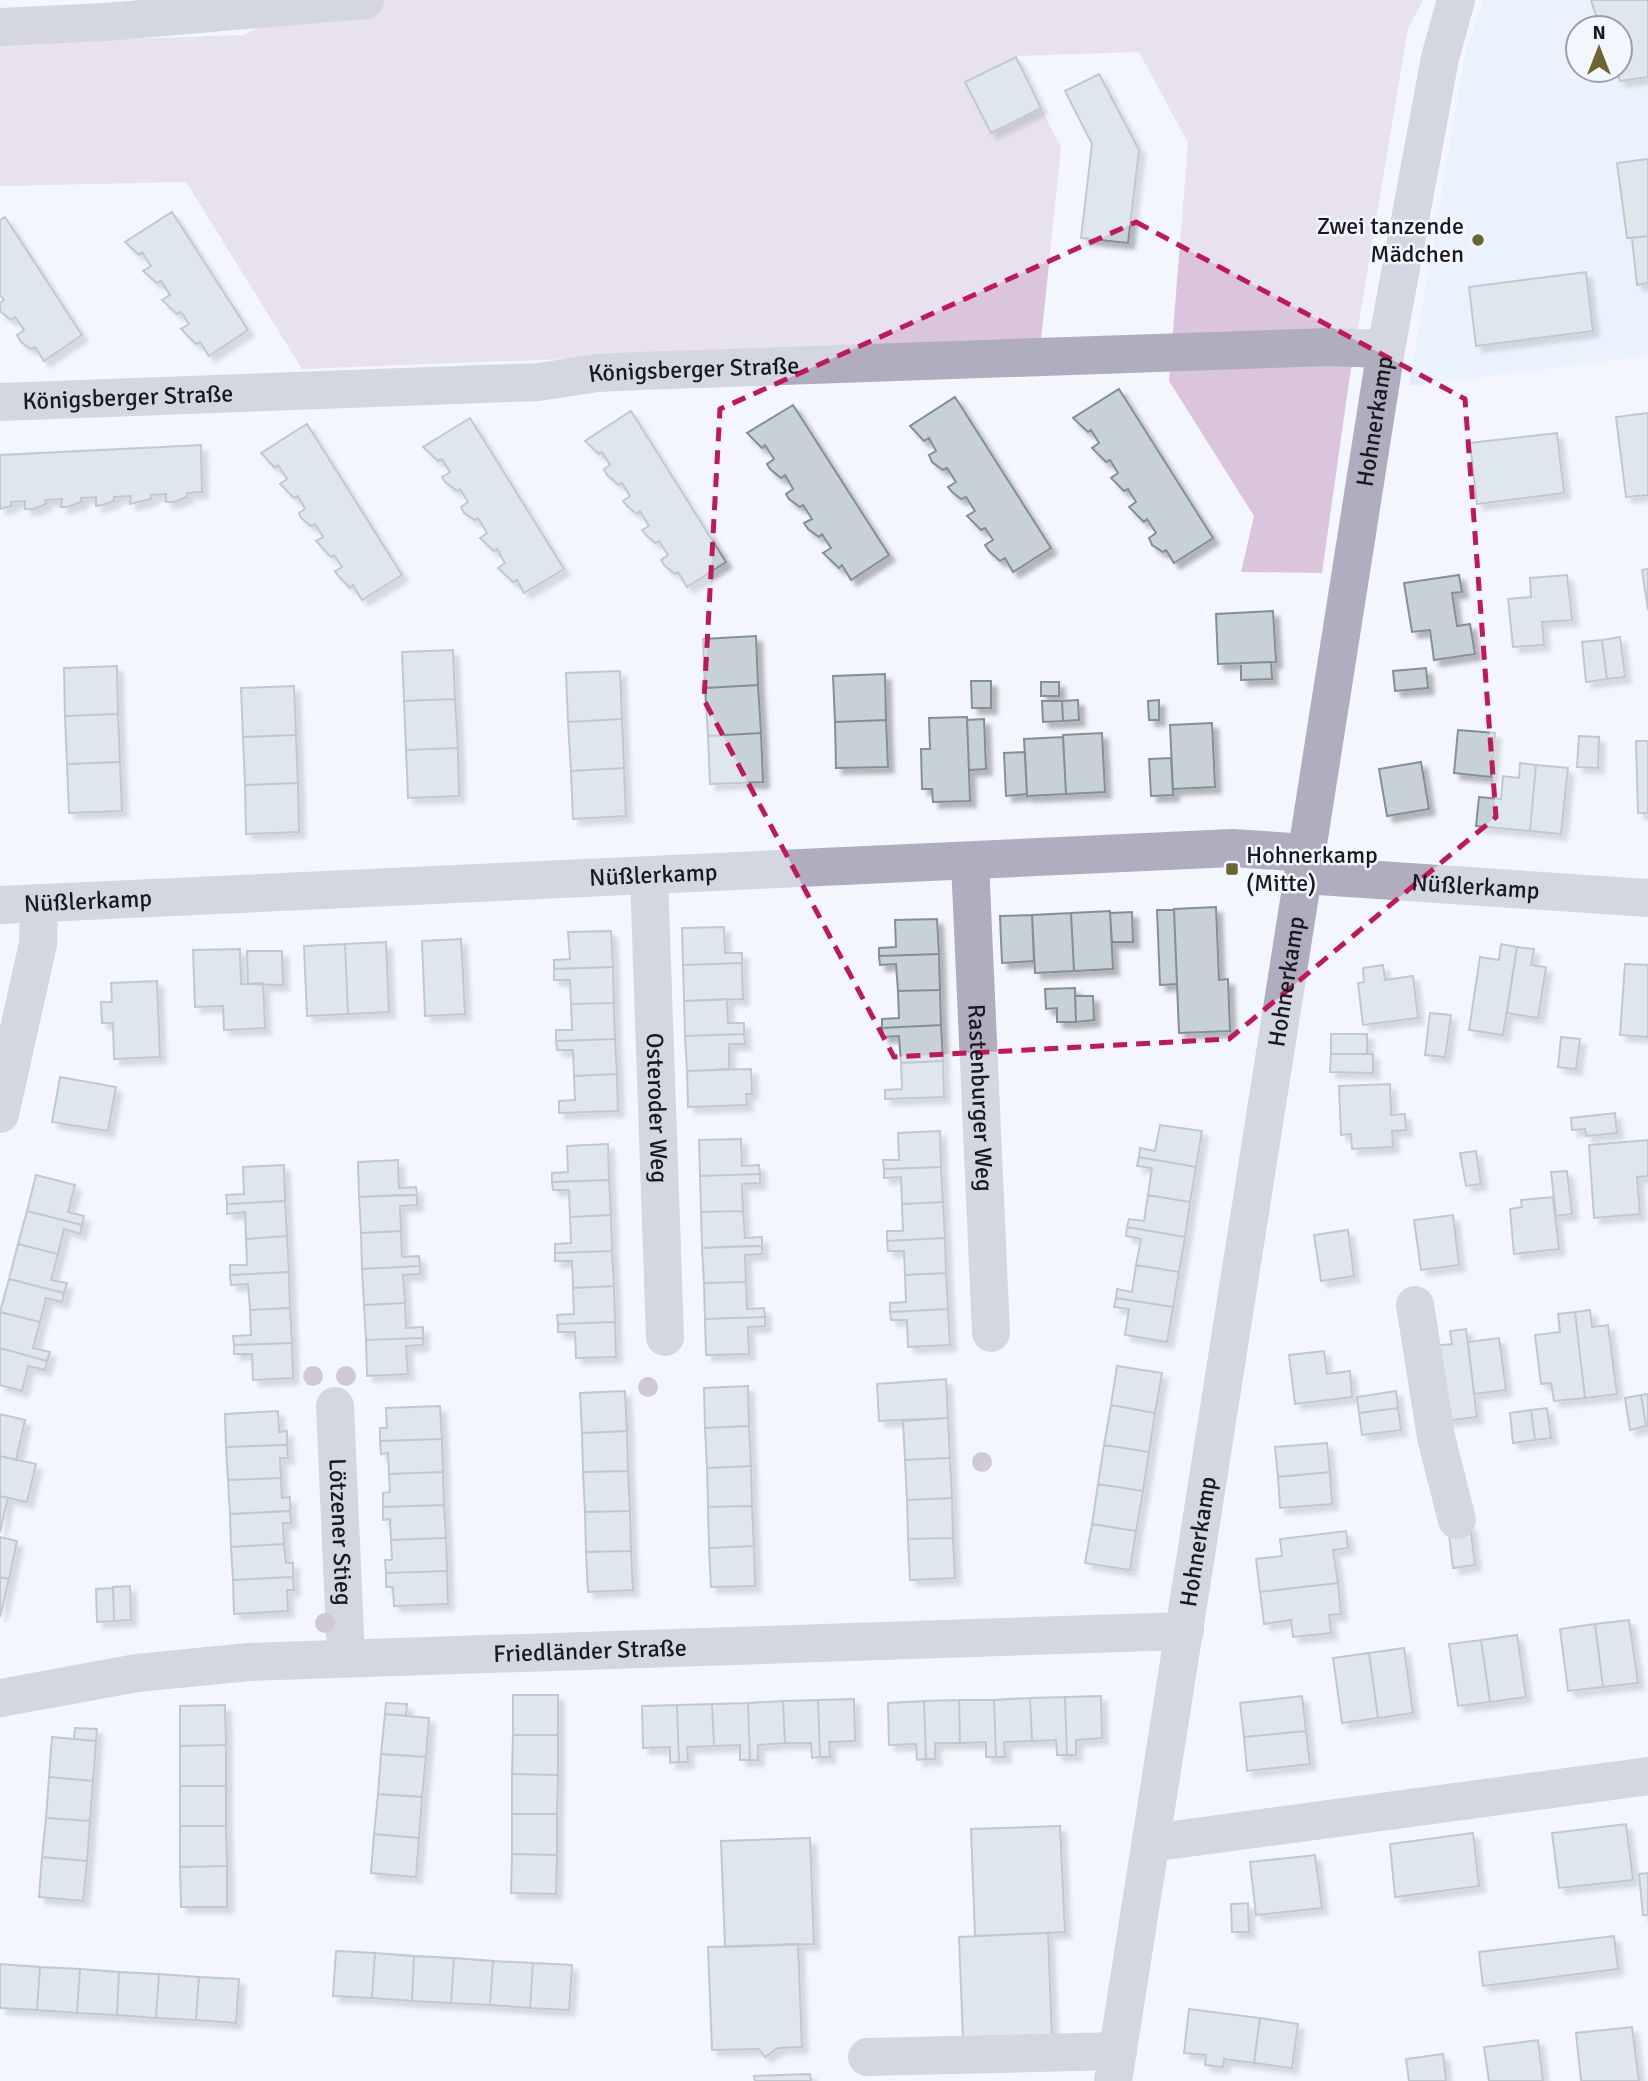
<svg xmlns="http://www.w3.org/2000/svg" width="1648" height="2081" viewBox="0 0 1648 2081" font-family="Signika,sans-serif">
<defs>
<filter id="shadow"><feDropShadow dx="6" dy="6" stdDeviation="2" flood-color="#0004"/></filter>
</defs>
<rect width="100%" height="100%" fill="#f3f7fd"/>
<path fill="#e1ecfd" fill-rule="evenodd" d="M1484 0H1648V356L1409 386 1465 52ZM1578 28H1620V70H1578Z"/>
<path fill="#dbc5dd" d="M315 0H1423L1408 29 1350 375 1322 573 1241 572 1254 516 1169 381 1188 143 1139 52 1016 56 965 82 990 133 1041 108 1061 147 1041 341 302 369 186 182 0 186V43L244 35Z"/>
<path fill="#c6d2d8" stroke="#849095" stroke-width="2" filter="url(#shadow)" d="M1591 0H1648V77L1620 81 1616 70H1620V28H1600Z
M1016 57 1041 108 991 133 965 82Z
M1099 74 1139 150 1128 243 1081 238 1092 144 1065 91Z
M1648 159V236L1627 238 1617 163Z
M172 212 248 330 209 356 200 342 196 344 181 329 189 324 181 312 177 314 162 300 170 295 161 281 157 283 143 271 151 266 142 252 139 255 125 242Z
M5 217 82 335 44 361 35 347 31 349 21 342 17 335 24 330 15 317 11 320 0 311V303L4 300 0 295V220Z
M1648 236V283L1637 285 1632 238Z
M1586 272 1593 331 1476 346 1469 287Z
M1119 389 1213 538 1174 563 1166 550 1163 552 1152 545 1149 538 1156 533 1147 519 1144 522 1129 507 1136 502 1128 489 1124 491 1111 478 1118 473 1110 460 1106 462 1092 448 1099 443 1091 430 1088 432 1073 418Z
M955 397 1051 548 1013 572 1005 558 1000 561 989 551 985 545 993 540 985 528 981 530 967 516 975 511 966 497 961 499 952 492 948 487 956 482 947 468 943 470 932 462 929 455 936 451 929 438 924 441 910 426Z
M793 405 889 555 851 580 842 565 839 568 823 553 831 548 822 534 819 537 808 529 804 523 812 519 803 505 800 507 789 499 786 494 793 489 785 475 781 478 770 469 767 464 774 459 765 445 762 448 747 433Z
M631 411 726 562 687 587 678 572 675 574 664 565 661 560 668 555 659 541 655 543 645 534 642 530 649 526 640 511 637 514 627 506 623 501 630 496 622 483 619 485 607 475 604 469 610 465 602 452 599 454 585 441Z
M1648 413V495L1626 497 1616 417Z
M470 418 564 569 524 593 517 580 513 582 498 568 505 563 497 549 494 551 480 538 487 533 478 518 475 520 464 513 461 507 468 502 460 489 457 491 445 482 442 477 450 472 442 459 438 461 423 447Z
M307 424 402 575 362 600 353 585 350 588 338 576 335 571 342 567 334 555 331 557 316 541 323 537 315 524 311 526 301 518 299 513 305 509 298 496 294 498 280 484 287 479 278 465 275 468 261 453Z
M1557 433 1564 493 1477 504 1470 443Z
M201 445 202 492 187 493V497L174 502H166V494L151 495V499L130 504 131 496 114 497V501L102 505 96 506V497L81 498V502L67 507H61L62 499 45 500 46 504 33 509H25V501L11 502V506L0 509V455Z
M1648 569V610L1642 570Z
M1459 575 1462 592 1452 593 1457 626 1470 624 1475 654 1434 660 1430 630 1412 632 1404 583Z
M1567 575 1572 620 1542 622 1544 645 1513 647 1508 599 1531 597 1530 578Z
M1273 611 1276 662 1218 664 1216 614Z
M756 636 758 685 705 688 703 639Z
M1620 637 1625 677 1607 679 1602 640Z
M1602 640 1607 679 1586 682 1582 642Z
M453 650 455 699 404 701 402 652Z
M1271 662 1272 679 1241 680V663Z
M117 666 118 714 65 716 64 668Z
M1426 668 1428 688 1395 691 1393 671Z
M620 671 622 719 568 722 566 673Z
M885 674 886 720 835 722 833 676Z
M971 681H991V708H972Z
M1041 682H1059V696H1041Z
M758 685 761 733 708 736 705 688Z
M294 686 296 735 243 737 241 688Z
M455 699 458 748 406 750 404 701Z
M1078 700 1079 720 1063 721 1062 701Z
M1159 700V720H1149L1148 701Z
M1042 701H1062L1063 721 1043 722Z
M118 714 120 762 67 764 65 716Z
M967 717 970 801 933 802 932 789H922L921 749H930L929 718Z
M622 719 624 768 571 771 568 722Z
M984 719 986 769 969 770 967 720Z
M886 720 888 767 836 768 835 722Z
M1212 723 1215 787 1173 789 1170 725Z
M1458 730 1495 733 1491 777 1454 773Z
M761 733 763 782 710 784 708 736Z
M1102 733 1105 792 1066 794 1063 735Z
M296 735 298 783 245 785 243 737Z
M1579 736 1599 737 1598 768 1577 767Z
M1063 737 1066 794 1027 796 1024 739Z
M1636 741H1648V813H1638Z
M458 748 459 796 408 798 406 750Z
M1025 752 1027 794 1006 796 1004 753Z
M1171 758 1173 795 1151 796 1149 759Z
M120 762 122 811 69 813 67 764Z
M1421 762 1429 809 1387 816 1379 769Z
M1520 763 1536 765 1530 831 1476 826 1479 797 1501 799 1503 776 1519 778Z
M1536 765 1568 768 1561 834 1530 831Z
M624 768 626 816 573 819 571 771Z
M298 783 299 832 246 834 245 785Z
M1216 907 1219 980 1228 979 1230 1031 1179 1033 1174 909Z
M1157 910H1174L1177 984 1160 985Z
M1110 911 1113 969 1074 971 1071 913Z
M1132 912 1133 942H1112L1110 913Z
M1071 913 1074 971 1035 973 1032 915Z
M1032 915 1034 961 1002 963 1000 916Z
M937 919 939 954 879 956V948L896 947 895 920Z
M724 927 725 953H742V963L683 965 682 928Z
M611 931 613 967 554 969V960L570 959 568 932Z
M461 939 465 1014 425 1016 422 941Z
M386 942 389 1012 348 1014 345 944Z
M345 944 348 1014 307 1016 304 946Z
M1501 944 1517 947 1503 1035 1469 1030 1480 957 1499 960Z
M1517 947 1534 949 1531 965 1546 967 1538 1018 1507 1013Z
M240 949 241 984 263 983 265 1028 224 1030 223 1006 195 1007 193 950Z
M247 951H282L283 985 248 984Z
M939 954 940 990 898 991 896 964 880 965 879 956Z
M742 963 743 999 684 1001 683 965Z
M1625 964 1648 965V1037L1620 1035Z
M1383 965 1385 980 1413 976 1418 1018 1363 1025 1358 983 1364 982 1363 968Z
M613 967 614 1003 571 1004 570 980H554V969Z
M157 981 160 1057 114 1059 113 1023H102L101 1002H112L111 983Z
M1075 988 1076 1022H1057V1008L1046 1009 1045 989Z
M940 990 941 1025 882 1028V1019L899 1018 898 991Z
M1075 996H1093L1094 1020 1076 1022Z
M727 999 728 1023H744V1034L685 1036 684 1001Z
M614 1003 615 1039 556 1041V1030H572L571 1004Z
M1430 1013 1451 1015 1445 1057 1425 1055Z
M941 1025 943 1061 901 1063 899 1036 883 1037 882 1028Z
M744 1034 745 1044H729V1069L687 1071 685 1036Z
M1331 1034H1367V1054H1331Z
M1561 1037 1580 1039 1576 1069 1558 1067Z
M615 1039 617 1074 574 1076 573 1050H557L556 1041Z
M1331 1054H1373V1073L1330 1072Z
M943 1061 944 1097 885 1099V1090L902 1089 901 1063Z
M751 1069 752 1094H746L747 1105 688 1107 687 1071Z
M617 1074 618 1111 559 1113V1101L575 1100 574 1076Z
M60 1077 116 1087 108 1131 52 1122Z
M1390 1084 1391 1115 1405 1114 1406 1130 1392 1131 1393 1147 1352 1149 1351 1134 1341 1135 1339 1086Z
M1615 1113 1617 1133 1586 1136 1585 1129 1572 1130 1571 1118Z
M1160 1125 1202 1131 1196 1167 1139 1157 1140 1148 1155 1151Z
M940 1131 941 1167 884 1169 883 1160H899L898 1133Z
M741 1139 742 1166 759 1165 760 1174 700 1176 699 1140Z
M1648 1140V1176L1637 1177 1640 1214 1594 1218 1589 1145Z
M608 1144 609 1180 552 1182V1173L568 1172 567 1146Z
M1476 1151 1481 1184 1466 1186 1460 1153Z
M1139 1157 1196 1167 1190 1202 1148 1195 1152 1168 1137 1166Z
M398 1160 399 1188 416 1187 417 1195 359 1197 358 1162Z
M284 1165 285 1201 227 1204 226 1195 244 1194 243 1167Z
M941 1167 943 1202 902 1204 901 1177 884 1178V1169Z
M1567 1171 1572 1214 1556 1216 1551 1172Z
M760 1174V1183L742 1184 743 1211 701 1212 700 1176Z
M36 1175 75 1185 68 1212 84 1216 82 1225 27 1211Z
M609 1180 611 1215 570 1217 569 1190H553L552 1182Z
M399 1195H417V1205L400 1206 401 1231 361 1233 359 1197Z
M1148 1195 1190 1202 1185 1237 1127 1227 1129 1219 1144 1221Z
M1553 1197 1559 1249 1514 1254 1510 1209 1522 1207 1521 1200Z
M285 1201 287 1236 246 1239 245 1212 227 1214V1204Z
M943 1202 945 1238 887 1241V1231H903L902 1204Z
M27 1211 82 1225 80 1234 64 1229 58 1254 18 1244Z
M743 1211 745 1238 762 1237V1246L702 1248 701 1212Z
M611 1215 612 1251 555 1253V1244L571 1243 570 1217Z
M1453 1215 1459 1265 1421 1270 1414 1220Z
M1127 1227 1185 1237 1179 1272 1136 1265 1141 1239 1126 1236Z
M1348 1230 1354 1276 1321 1281 1314 1235Z
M401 1231 402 1257 419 1256 420 1266 362 1269 361 1233Z
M287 1236 289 1272 230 1275V1265H247L246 1239Z
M945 1238 946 1273 905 1275 904 1251H888L887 1241Z
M18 1244 58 1254 51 1280 67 1283 64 1293 9 1279Z
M745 1246H762V1254L745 1255 746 1282 704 1283 702 1248Z
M612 1251 614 1286 573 1288 572 1261H555V1253Z
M1136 1265 1179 1272 1173 1307 1116 1298 1117 1289 1132 1292Z
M420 1266V1274L403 1275 405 1303 364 1305 362 1269Z
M289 1272 290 1308 250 1310 248 1284 231 1285 230 1275Z
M946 1273 948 1309 890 1312V1303L906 1302 905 1275Z
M9 1279 64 1293 62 1302 46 1298 40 1322 0 1312Z
M746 1282 747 1309 764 1308 765 1317 705 1319 704 1283Z
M614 1286 615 1322 558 1324 557 1315 574 1314 573 1288Z
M1116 1298 1173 1307 1167 1342 1125 1335 1129 1309 1114 1307Z
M405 1303 406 1328 423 1327V1338L366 1340 364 1305Z
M290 1308 292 1343 234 1345 233 1336 251 1335 250 1310Z
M948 1309 950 1345 908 1347 907 1320H891L890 1312Z
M1590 1310 1592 1327 1608 1325 1617 1394 1585 1398 1575 1312Z
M0 1312 40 1322 33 1348 50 1352 47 1361 0 1348Z
M1575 1312 1585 1398 1554 1401 1551 1383 1541 1384 1535 1335 1560 1332 1558 1314Z
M765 1317V1326L748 1327 749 1354 706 1355 705 1319Z
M615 1322 616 1357 576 1358 575 1332H558V1324Z
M1466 1329 1477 1417 1443 1421 1434 1346 1452 1344 1450 1331Z
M423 1338V1345L406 1346 408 1374 367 1376 366 1340Z
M1499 1338 1506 1390 1474 1394 1468 1342Z
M292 1343 293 1378 253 1380 252 1354H234V1345Z
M0 1348 47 1361 45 1370 28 1366 22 1391 0 1385Z
M1324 1351 1327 1374 1350 1371 1352 1397 1295 1404 1289 1355Z
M1117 1366 1162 1373 1155 1413 1111 1405Z
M946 1379 948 1418 879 1421 877 1384Z
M748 1386 749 1426 705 1428 704 1388Z
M625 1391 627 1431 582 1433 580 1393Z
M1396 1391 1398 1408 1359 1413 1357 1397Z
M1648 1394V1426H1646L1641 1395Z
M1641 1395 1646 1426 1630 1430 1625 1398Z
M1111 1405 1155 1413 1149 1452 1104 1445Z
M440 1406 442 1439 380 1441V1428H387L386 1408Z
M1398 1408 1401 1430 1362 1435 1359 1413Z
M1547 1408 1551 1438 1535 1440 1531 1410Z
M1531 1410 1535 1440 1513 1443 1510 1413Z
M278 1411 279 1432 287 1431V1445L226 1447 225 1414Z
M0 1414 25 1420 16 1460 0 1456Z
M948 1418 950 1458 905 1460 903 1421Z
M749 1426 751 1466 707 1468 705 1428Z
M627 1431 628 1471 583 1472 582 1433Z
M442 1439 443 1472 389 1474 388 1453 381 1454 380 1441Z
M1327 1443 1330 1472 1278 1477 1275 1447Z
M280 1445H287L288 1458H280L281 1478 228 1480 226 1447Z
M1104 1445 1149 1452 1143 1491 1098 1484Z
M0 1456 36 1464 27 1502 0 1496Z
M950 1458 952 1498 907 1500 905 1460Z
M751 1466 752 1506 708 1507 707 1468Z
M628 1471 630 1511 585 1512 583 1472Z
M443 1472 444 1505 383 1507V1493L390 1492 389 1474Z
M1330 1472 1332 1504 1280 1508 1278 1477Z
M281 1478 282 1498 290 1497V1511L230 1514 228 1480Z
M1098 1484 1143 1491 1136 1531 1092 1524Z
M0 1496 8 1498 0 1532Z
M952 1498 953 1538 908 1539 907 1500Z
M444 1505 446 1538 391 1540 390 1519 383 1520V1507Z
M752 1506 754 1546 709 1548 708 1507Z
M283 1511H290L291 1523H283L284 1544 231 1547 230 1514Z
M630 1511 631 1551 586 1552 585 1512Z
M1092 1524 1136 1531 1130 1570 1085 1563Z
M1470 1524 1475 1565 1453 1568 1448 1527Z
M1346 1531 1348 1548 1333 1550 1338 1583 1260 1592 1256 1559 1282 1556 1280 1539Z
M0 1537 17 1541 9 1579 0 1577Z
M446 1538 447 1571 386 1573 385 1560H392L391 1540Z
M953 1538 955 1578 910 1580 908 1539Z
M284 1544 286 1563H293V1577L233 1580 231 1547Z
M754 1546 755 1586 711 1587 709 1548Z
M631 1551 633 1590 588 1592 586 1552Z
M447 1571 448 1604 394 1606 393 1587H386V1573Z
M0 1577 9 1579 0 1617Z
M293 1577 294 1590H287L288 1611 234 1614 233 1580Z
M1338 1583 1341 1614 1329 1615 1331 1633 1293 1637 1291 1620 1264 1624 1260 1592Z
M130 1586 131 1620 114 1621 113 1587Z
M113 1588 114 1621 97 1622 96 1589Z
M1629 1620 1638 1683 1603 1687 1595 1624Z
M1595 1624 1603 1687 1568 1691 1560 1629Z
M1517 1635 1526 1697 1490 1702 1481 1640Z
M1481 1640 1490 1702 1458 1706 1449 1644Z
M1404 1648 1413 1713 1378 1718 1369 1653Z
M1369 1653 1378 1718 1342 1723 1333 1658Z
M513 1695H558V1735H513Z
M1101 1696 1102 1738 1076 1740V1755H1067L1065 1697Z
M1302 1696 1306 1731 1244 1737 1240 1703Z
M1065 1697 1067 1755H1057L1056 1740 1032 1741 1030 1698Z
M1030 1698 1032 1741 1004 1742 1005 1757H996L994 1700Z
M854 1699 855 1741 829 1742 830 1757H820L818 1700Z
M818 1700 820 1757 812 1758 811 1743H785L783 1701Z
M959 1700H994L996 1757H986V1742L960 1743Z
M959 1700 960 1743H935V1759H926L924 1701Z
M783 1701 785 1743 758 1745V1760H750L748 1703Z
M924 1701 926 1759 917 1760 916 1744 889 1745 888 1703Z
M386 1703 407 1704 406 1716 385 1714Z
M748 1703 750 1760H740V1745L714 1746 712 1704Z
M712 1704 714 1746 687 1747 688 1762H679L677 1705Z
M225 1705 226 1745 180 1746V1706Z
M677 1705 679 1762 670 1763V1747L643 1748 642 1706Z
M385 1714 429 1718 426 1757 381 1754Z
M75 1728 97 1729 96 1741 74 1739Z
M1306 1731 1310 1764 1247 1771 1244 1737Z
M513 1735H558V1775L512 1774Z
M52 1737 96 1741 93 1781 49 1777Z
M226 1745V1786H180V1746Z
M381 1754 426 1757 422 1797 378 1794Z
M512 1774 558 1775 557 1814H512Z
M49 1777 93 1781 90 1821 46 1818Z
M180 1786H226V1826H180Z
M378 1794 422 1797 419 1838 374 1834Z
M512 1814H557V1855L512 1854Z
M46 1818 90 1821 87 1861 42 1857Z
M1626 1824 1633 1880 1559 1888 1552 1833Z
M180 1826H226L227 1866 180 1867Z
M1060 1826 1065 1932 975 1936 971 1829Z
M1473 1833 1479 1886 1395 1897 1390 1844Z
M374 1834 419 1838 416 1877 371 1873Z
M810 1838 814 1944 725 1947 721 1841Z
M512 1854 557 1855 556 1894 511 1893Z
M1315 1855 1322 1908 1256 1915 1250 1862Z
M42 1857 87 1861 83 1901 39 1897Z
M227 1866V1907H181L180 1867Z
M1648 1873V1915H1643L1639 1874Z
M1248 1903 1249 1932H1232L1231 1904Z
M1048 1933 1052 2035 963 2038 959 1937Z
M1614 1936 1618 1969 1483 1986 1479 1952Z
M798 1944 802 2047 778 2048 765 2057 759 2049 712 2050 708 1947Z
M336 1951 375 1953 372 1998 333 1996Z
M375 1953 414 1956 412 2001 372 1998Z
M414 1956 454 1958 451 2003 412 2001Z
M454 1958 493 1961 490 2005 451 2003Z
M493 1961 533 1963 530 2008 490 2005Z
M533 1963 572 1965 569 2010 530 2008Z
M0 1964 40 1967 37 2010 0 2008Z
M40 1967 80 1969 77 2013 37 2010Z
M80 1969 119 1972 117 2015 77 2013Z
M119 1972 159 1974 156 2018 117 2015Z
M159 1974 199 1977 196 2020 156 2018Z
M199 1977 239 1979 236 2023 196 2020Z
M1189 2009 1260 2018 1254 2063 1224 2059 1223 2067 1205 2065 1206 2055 1184 2053Z
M1260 2018 1298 2024 1292 2068 1254 2063Z
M1632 2027 1639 2081H1581L1576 2033Z
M1538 2040 1543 2081H1489L1484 2047Z
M1443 2054 1446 2081H1409L1406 2059Z
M810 2074 811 2081H755L754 2076Z"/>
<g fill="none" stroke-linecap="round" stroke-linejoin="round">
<g stroke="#afadbe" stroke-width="38">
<path d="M0 27 105 22 365 0"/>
<path id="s1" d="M0 402 538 382 598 373 640 371 1327 347 1386 349"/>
<path id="s2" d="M970 862 991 1333"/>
<path id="s3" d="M1304 875 1648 898"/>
<path id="s4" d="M649 877 665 1337"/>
<path id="s5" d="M0 905 1232 848 1307 853"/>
<path d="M0 1114 38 944 39 903"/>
<path d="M1415 1305 1436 1437 1457 1520"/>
<path id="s6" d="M335 1406 346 1657"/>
<path id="s7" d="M0 1698 137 1673 249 1662 1185 1631"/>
<path d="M1151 1843 1648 1776"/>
<path d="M867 2057 1118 2051"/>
<path id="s8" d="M1113 2081 1386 349 1440 58 1456 0"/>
</g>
</g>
<g fill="#a28fa9">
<circle cx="313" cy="1376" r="10"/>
<circle cx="346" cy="1376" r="10"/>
<circle cx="648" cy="1387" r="10"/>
<circle cx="982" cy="1462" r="10"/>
<circle cx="325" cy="1623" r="10"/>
</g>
<path d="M0 0H1648V2081H0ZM1136 222 1465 399 1496 817 1229 1039 894 1057 704 700 720 409Z" fill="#f3f7fd" fill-opacity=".55" fill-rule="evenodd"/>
<path fill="none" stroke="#c2185b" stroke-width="5" stroke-dasharray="14 9" stroke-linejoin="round" d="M1136 222 1465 399 1496 817 1229 1039 894 1057 704 700 720 409Z"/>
<g fill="#6d6430" stroke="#f3f7fd" stroke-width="2.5">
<circle cx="1478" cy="240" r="7"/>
<rect x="1225" y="862" width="14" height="14" rx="3.5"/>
</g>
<g text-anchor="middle" stroke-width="5" stroke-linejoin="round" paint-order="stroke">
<g font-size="24" fill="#181a1e" stroke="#f3f7fd" text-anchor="end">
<text x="1464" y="234">Zwei tanzende<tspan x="1464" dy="28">Mädchen</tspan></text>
<text x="1246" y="863" text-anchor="start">Hohnerkamp<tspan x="1246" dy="28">(Mitte)</tspan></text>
</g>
<g font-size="24" fill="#181a1e" stroke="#f3f7fd">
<text dy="8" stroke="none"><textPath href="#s1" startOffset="695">Königsberger Straße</textPath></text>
<text dy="8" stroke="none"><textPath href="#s1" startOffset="128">Königsberger Straße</textPath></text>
<text dy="8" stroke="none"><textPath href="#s8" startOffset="1680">Hohnerkamp</textPath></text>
<text dy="8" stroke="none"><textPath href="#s5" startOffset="654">Nüßlerkamp</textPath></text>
<text dy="8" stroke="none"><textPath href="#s3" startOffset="172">Nüßlerkamp</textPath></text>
<text dy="8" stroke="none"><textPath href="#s5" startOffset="88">Nüßlerkamp</textPath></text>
<text dy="8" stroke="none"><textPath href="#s8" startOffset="1113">Hohnerkamp</textPath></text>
<text dy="8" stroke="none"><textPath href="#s2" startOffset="236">Rastenburger Weg</textPath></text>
<text dy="8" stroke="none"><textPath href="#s4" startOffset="231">Osteroder Weg</textPath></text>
<text dy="8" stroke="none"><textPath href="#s6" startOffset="126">Lötzener Stieg</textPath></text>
<text dy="8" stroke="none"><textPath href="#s8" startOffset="546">Hohnerkamp</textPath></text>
<text dy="8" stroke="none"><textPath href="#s7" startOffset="593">Friedländer Straße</textPath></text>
</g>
</g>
<g transform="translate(1599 49)"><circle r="33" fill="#f3f7fd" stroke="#9b9fa4" stroke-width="2"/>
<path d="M0-5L12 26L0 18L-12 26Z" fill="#6d6430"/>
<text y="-10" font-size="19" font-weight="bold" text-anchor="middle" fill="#181a1e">N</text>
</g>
</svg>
